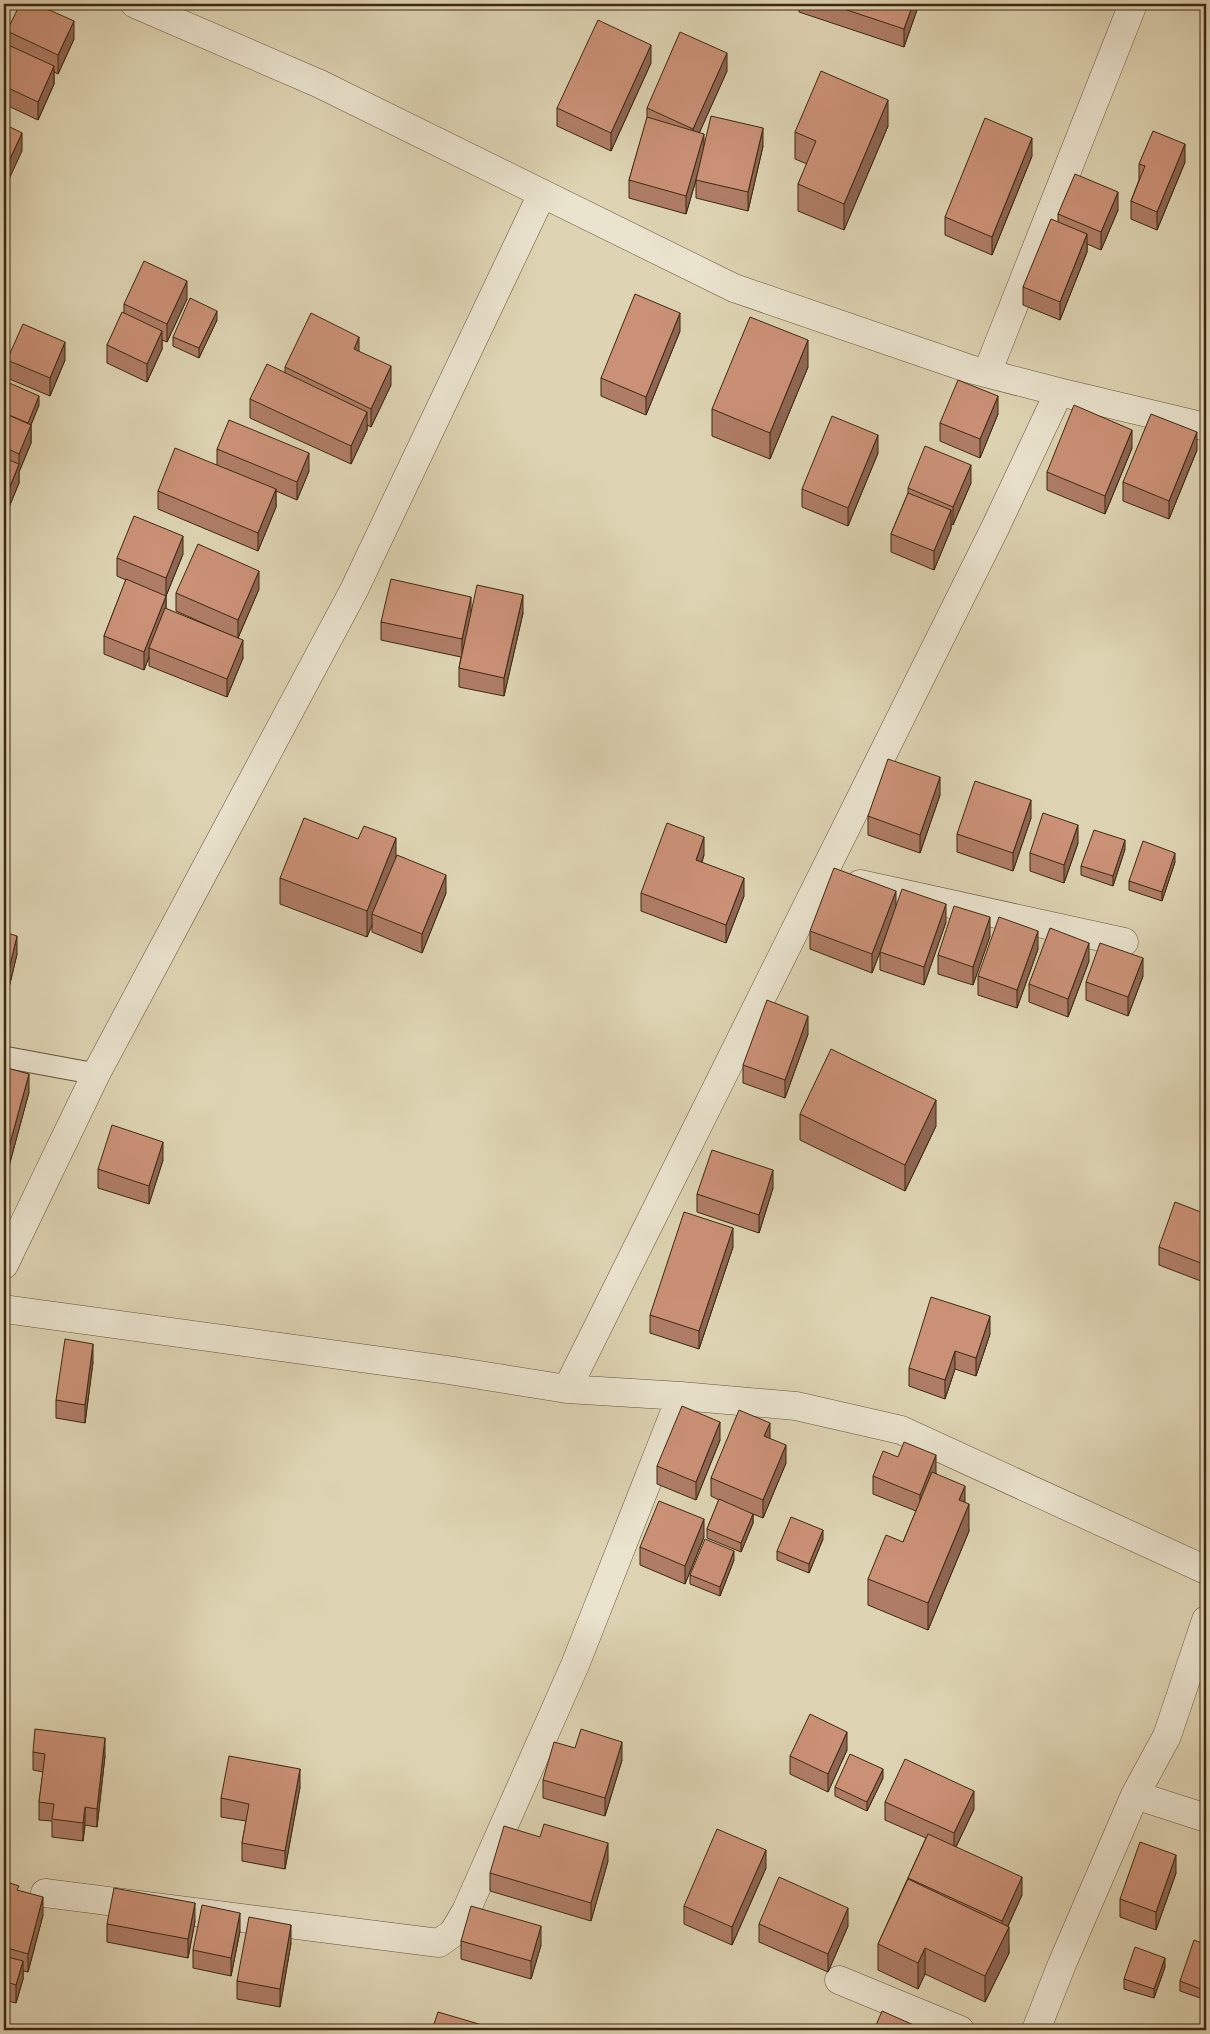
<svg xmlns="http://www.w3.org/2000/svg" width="1210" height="2034" viewBox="0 0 1210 2034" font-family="'EB Garamond',serif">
<rect width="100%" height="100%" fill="#ded4b3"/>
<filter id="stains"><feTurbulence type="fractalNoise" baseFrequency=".004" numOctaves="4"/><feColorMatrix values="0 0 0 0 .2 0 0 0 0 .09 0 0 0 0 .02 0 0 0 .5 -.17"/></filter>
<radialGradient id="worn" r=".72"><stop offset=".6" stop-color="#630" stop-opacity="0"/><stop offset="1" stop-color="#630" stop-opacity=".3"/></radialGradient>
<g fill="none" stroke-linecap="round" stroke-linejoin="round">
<defs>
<path id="lane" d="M4 1057 96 1074"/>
<path id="street" d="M135 4 320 84 734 288 970 369 1059 392 995 528 567 1389
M987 373 1133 4
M1059 392 1206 427
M860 884 1124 942
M4 1265 96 1074 354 590 542 194
M4 1309 448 1370 567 1389 681 1396 796 1406 901 1430 1206 1570
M1135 1795 1206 1818
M45 1893 439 1943 453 1933 466 1911 575 1665 681 1396
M839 1980 960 2030
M1036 2030 1062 1964 1135 1795 1167 1736 1206 1620"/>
</defs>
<use href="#lane" stroke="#645339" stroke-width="23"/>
<use href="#street" stroke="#645339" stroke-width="29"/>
<use href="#lane" stroke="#eae3ce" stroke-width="21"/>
<use href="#street" stroke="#eae3ce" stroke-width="28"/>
</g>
<path fill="#af7d66" stroke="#3c2810" d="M799 4H919L904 47 799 12Z
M7 31 74 39 58 74 54 72V84L38 120 4 104V43L7 44Z
M651 63 611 151 557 126V108Z
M727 71 699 133 704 144 763 146 748 211 696 198V180L686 214 629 198V180L647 119V108Z
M888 126 844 230 798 211V184L807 164 795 159V132Z
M1032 156 992 255 945 235V217Z
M1185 162 1157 230 1131 219V201L1139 180V164Z
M1118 210 1101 250 1087 244V252L1060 320 1023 305V287L1058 222V214Z
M187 299 167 342 162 340V349L147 382 107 363V345L124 313V304Z
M217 320 199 358 173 346V337Z
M680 331 646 415 601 396V378Z
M359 351 391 385 371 427 367 425V430L351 464 250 418V399L285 373V367Z
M7 360H65L50 396 7 378Z
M808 367 770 459 712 436V409Z
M4 384 39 405 31 425V443L19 472V483L7 512 4 510Z
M998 414 980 458 940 441V423Z
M1132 448 1105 514 1047 490V472Z
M217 449 309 471 297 500 276 491V507L258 551 158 509V491L217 465Z
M1197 450 1169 519 1123 501V482Z
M878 453 848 526 802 507V489Z
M971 483 953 525 951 524V529L934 570 891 552V534L908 493V488Z
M183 554 166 596V609L232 636 176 611V593L259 589 238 638 243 658 227 697 149 666V657L144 670 104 654V636L126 580 117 576V558Z
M471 612 523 613 504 696 459 687V668L461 657 381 640V622Z
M940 795 920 853 868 835V816Z
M1031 818 1013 871 957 852V834Z
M1078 843 1064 883 1030 871V853Z
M1125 849 1113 886 1081 875V866Z
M704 855 702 862 744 896 726 943 641 911V893Z
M396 856 446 893 422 953 372 932V925L367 937 280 904V878Z
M1175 862 1162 901 1129 890V881Z
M896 907 946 922 924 985 880 970V952L886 936 872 973 810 949V931Z
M4 932 17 954 7 996 4 995Z
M990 936 973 985 938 974V955Z
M1038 949 1017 1008 978 995V976Z
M1089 961 1068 1017 1029 1002V984Z
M1143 976 1128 1016 1086 1000V982Z
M808 1034 785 1098 743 1083V1065Z
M4 1067 29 1092 9 1166 4 1164Z
M800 1114 936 1126 905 1191 800 1140Z
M163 1160 149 1204 98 1188V1169Z
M773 1188 759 1233 697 1212V1194Z
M1206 1214V1283L1159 1265V1247Z
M733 1247 699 1349 650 1333V1315Z
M990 1334 976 1376 955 1369 945 1399 909 1386V1368Z
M93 1362 85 1423 56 1418V1400Z
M770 1439 786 1463 763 1518 753 1514V1523L741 1552 707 1538V1529L719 1500 711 1496V1478Z
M720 1440 696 1500 657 1484V1466Z
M936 1473 965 1503 969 1531 928 1630 868 1605V1579L903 1542 916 1511 873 1494V1476Z
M704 1537 685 1584 640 1565V1547Z
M823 1539 809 1573 777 1560V1551Z
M734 1560 720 1596 690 1584V1575Z
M575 1748 622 1760 605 1816 543 1798V1780Z
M847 1750 828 1792 790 1774V1756Z
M33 1752 105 1756 97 1827 85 1825 83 1841 52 1837V1821L39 1820V1802L43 1772 33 1770Z
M883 1778 867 1811 835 1796V1787Z
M300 1787 285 1869 242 1861V1843L246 1821 221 1817V1798Z
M885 1802 974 1809 956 1847 1022 1895 1008 1926 1009 1953 985 2002 925 1974 918 1989 878 1970V1944L926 1838 885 1820Z
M608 1861 591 1921 490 1891V1873Z
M766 1868 732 1945 684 1924V1906Z
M1176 1873 1156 1930 1120 1917V1899Z
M4 1881 19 1891 43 1915 28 1972 23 1971V1979L16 2003 4 2000Z
M195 1921 188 1958 107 1942V1924Z
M759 1924 848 1926 828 1972 759 1942Z
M240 1931 231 1976 193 1968V1950Z
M461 1941 541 1945 531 1979 461 1959Z
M291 1943 280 2007 237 1999V1981Z
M1206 1945V2000L1180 1991V1981Z
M1165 1967 1154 1998 1124 1989V1979Z"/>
<path fill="#8e6653" stroke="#3c2810" d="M913 4H919L904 47V29Z
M74 21V39L58 74V55Z
M651 45V63L611 151V133Z
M727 53V71L693 147V129Z
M54 66V84L38 120V102Z
M888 100V126L844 230V204Z
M763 128V146L748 211V192Z
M22 133V151L4 190V172Z
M704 134V152L686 214V196Z
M1032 138V156L992 255V237Z
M1185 144V162L1157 230V212Z
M1118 192V210L1101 250V232Z
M1087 234V252L1060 320V302Z
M187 281V299L167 342V324Z
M217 311V320L199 358V348Z
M680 313V331L646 415V397Z
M162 331V349L147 382V364Z
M359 337V355L354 349Z
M808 340V367L770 459V433Z
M65 342V360L50 396V378Z
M391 366V385L371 427V409Z
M39 396V405L27 434V425Z
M998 396V414L980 458V439Z
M367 412V430L351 464V446Z
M31 425V443L19 472V483L7 512V494L19 465V454Z
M1132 430V448L1105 514V496Z
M1197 432V450L1169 519V501Z
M878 435V453L848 526V508Z
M309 453V471L297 500V482Z
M971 465V483L953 525V507Z
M276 489V507L258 551V533Z
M951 510V529L934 570V551Z
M183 536V554L166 596V578Z
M259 571V589L238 638V620Z
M523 595V613L504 696V678Z
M166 596V614L149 648V657L144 670V652Z
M471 597V615L462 657V639Z
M243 640V658L227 697V679Z
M940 777V795L920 853V835Z
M1031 800V818L1013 871V853Z
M1078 825V843L1064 883V865Z
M704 837V855L696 878V860Z
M396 838V864L372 914V925L367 937V911Z
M1125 840V849L1113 886V876Z
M1175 853V862L1162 901V892Z
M446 875V893L422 953V934Z
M744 878V896L726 943V925Z
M896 891V910L872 973V954Z
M946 904V922L924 985V967Z
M990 917V936L973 985V967Z
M1038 931V949L1017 1008V990Z
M17 936V954L7 996V978Z
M1089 943V961L1068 1017V999Z
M1143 958V976L1128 1016V997Z
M808 1016V1034L785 1098V1080Z
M29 1074V1092L9 1166V1147Z
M936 1100V1126L905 1191V1165Z
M163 1142V1160L149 1204V1186Z
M773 1170V1188L759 1233V1215Z
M733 1228V1247L699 1349V1331Z
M990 1316V1334L976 1376V1358Z
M93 1344V1362L85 1423V1405Z
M955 1351V1369L945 1399V1380Z
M720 1422V1440L696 1500V1482Z
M770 1423V1441L764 1436Z
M786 1445V1463L763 1518V1500Z
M936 1455V1473L920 1513V1495Z
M965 1486V1512L959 1500Z
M969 1504V1531L928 1630V1603Z
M753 1514V1523L741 1552V1543Z
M704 1519V1537L685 1584V1566Z
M823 1530V1539L809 1573V1564Z
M734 1551V1560L720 1596V1587Z
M847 1732V1750L828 1792V1774Z
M105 1738V1756L97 1827V1809Z
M622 1742V1760L605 1816V1798Z
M300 1769V1787L285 1869V1851Z
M883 1769V1778L867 1811V1802Z
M974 1791V1809L954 1851V1833Z
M85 1807V1825L83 1841V1823Z
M608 1843V1861L591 1921V1903Z
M766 1850V1868L732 1945V1927Z
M1176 1855V1873L1156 1930V1912Z
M1022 1877V1895L1002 1939V1921Z
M43 1897V1915L28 1972V1954Z
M195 1903V1921L188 1958V1939Z
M848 1908V1926L828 1972V1954Z
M240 1913V1931L231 1976V1958Z
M291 1925V1943L280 2007V1989Z
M541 1926V1945L531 1979V1961Z
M1009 1927V1953L985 2002V1976Z
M925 1948V1974L918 1989V1963Z
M1165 1958V1967L1154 1998V1989Z
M23 1961V1979L16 2003V1985Z"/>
<path fill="#cb9177" stroke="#3c2810" d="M20 4H36L74 21 58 55 7 31Z
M829 4H913L904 29Z
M598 20 651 45 611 133 557 108Z
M680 32 727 53 693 129 647 108Z
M4 43 54 66 38 102 4 86Z
M821 71 888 100 844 204 798 184 816 141 795 132Z
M711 116 763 128 748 192 696 180Z
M647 117 704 134 686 196 629 180Z
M985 118 1032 138 992 237 945 217Z
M4 124 22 133 4 172Z
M1153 131 1185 144 1157 212 1131 201 1145 166 1139 164Z
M1075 174 1118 192 1101 232 1058 214Z
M1051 219 1087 234 1060 302 1023 287Z
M144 261 187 281 167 324 124 304Z
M635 294 680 313 646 397 601 378Z
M190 298 217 311 199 348 173 337Z
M122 312 162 331 147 364 107 345Z
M311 313 359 337 354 349 391 366 371 409 285 367Z
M750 317 808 340 770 433 712 409Z
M23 324 65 342 50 378 7 360Z
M267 364 367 412 351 446 250 399Z
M958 380 998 396 980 439 940 423Z
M5 381 39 396 28 423 4 413V384Z
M1074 405 1132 430 1105 496 1047 472Z
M4 413 31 425 19 454 4 447Z
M1151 414 1197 432 1169 501 1123 482Z
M832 416 878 435 848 508 802 489Z
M229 420 309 453 297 482 217 449Z
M925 446 971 465 953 507 908 488Z
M175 448 276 489 258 533 158 491Z
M4 458 19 464 7 494 4 492Z
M908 493 951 510 934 551 891 534Z
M134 516 183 536 166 578 117 558Z
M198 544 259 571 238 620 176 593Z
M126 579 166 596 144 652 104 636Z
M391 579 471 597 462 639 381 622Z
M477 585 523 595 504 678 459 668Z
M165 608 243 640 227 679 149 648Z
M888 759 940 777 920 835 868 816Z
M975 781 1031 800 1013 853 957 834Z
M1043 813 1078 825 1064 865 1030 853Z
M304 818 358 839 364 826 396 838 367 911 280 878Z
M667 823 704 837 696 860 744 878 726 925 641 893Z
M1094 830 1125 840 1113 876 1081 866Z
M1143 841 1175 853 1162 892 1129 881Z
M397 855 446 875 422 934 372 914Z
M834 868 896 891 872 954 810 931Z
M902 889 946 904 924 967 880 952Z
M954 906 990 917 973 967 938 955Z
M999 917 1038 931 1017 990 978 976Z
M1050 928 1089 943 1068 999 1029 984Z
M4 932 17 936 7 978 4 977Z
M1100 943 1143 958 1128 997 1086 982Z
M767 1000 808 1016 785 1080 743 1065Z
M831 1049 936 1100 905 1165 800 1114Z
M4 1067 29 1074 9 1147 4 1146Z
M112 1125 163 1142 149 1186 98 1169Z
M712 1150 773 1170 759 1215 697 1194Z
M1175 1202 1206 1214V1265L1159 1247Z
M684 1212 733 1228 699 1331 650 1315Z
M931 1297 990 1316 976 1358 955 1351 945 1380 909 1368Z
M65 1339 93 1344 85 1405 56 1400Z
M682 1406 720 1422 696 1482 657 1466Z
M739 1410 770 1423 764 1436 786 1445 763 1500 711 1478Z
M904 1442 936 1455 920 1495 873 1476 883 1451 898 1457Z
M932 1472 965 1486 959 1500 969 1504 928 1603 868 1579 886 1535 903 1542Z
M719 1499 753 1514 741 1543 707 1529Z
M659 1501 704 1519 685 1566 640 1547Z
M791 1517 823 1530 809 1564 777 1551Z
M705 1539 734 1551 720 1587 690 1575Z
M810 1714 847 1732 828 1774 790 1756Z
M35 1729 105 1738 97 1809 85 1807 83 1823 52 1819 54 1804 39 1802 45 1754 33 1752Z
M581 1729 622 1742 605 1798 543 1780 554 1742 575 1748Z
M850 1754 883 1769 867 1802 835 1787Z
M229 1756 300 1769 285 1851 242 1843 249 1804 221 1798Z
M905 1759 974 1791 954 1833 885 1802Z
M544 1824 608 1843 591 1903 490 1873 504 1826 540 1837Z
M717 1829 766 1850 732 1927 684 1906Z
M928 1834 1022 1877 1002 1921 908 1878Z
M1140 1842 1176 1855 1156 1912 1120 1899Z
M779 1877 848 1908 828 1954 759 1924Z
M908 1879 1009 1927 985 1976 925 1948 918 1963 878 1944Z
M4 1881 19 1886 17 1890 43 1897 28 1954 4 1947Z
M114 1888 195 1903 188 1939 107 1924Z
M202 1905 240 1913 231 1958 193 1950Z
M471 1906 541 1926 531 1961 461 1941Z
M249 1917 291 1925 280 1989 237 1981Z
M1194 1940 1206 1945V1991L1180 1981Z
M1135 1947 1165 1958 1154 1989 1124 1979Z
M4 1956 23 1961 16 1985 4 1981Z
M882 2011 925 2030H874Z
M438 2012 499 2030H432Z"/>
<rect width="1210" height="2034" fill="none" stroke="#ded4b3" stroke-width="20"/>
<rect x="5" y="5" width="1200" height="2024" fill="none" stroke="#3c2810" stroke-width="2.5"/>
<rect x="10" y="10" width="1190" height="2014" fill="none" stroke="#3c2810"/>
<rect width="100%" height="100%" filter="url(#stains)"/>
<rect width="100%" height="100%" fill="url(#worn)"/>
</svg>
